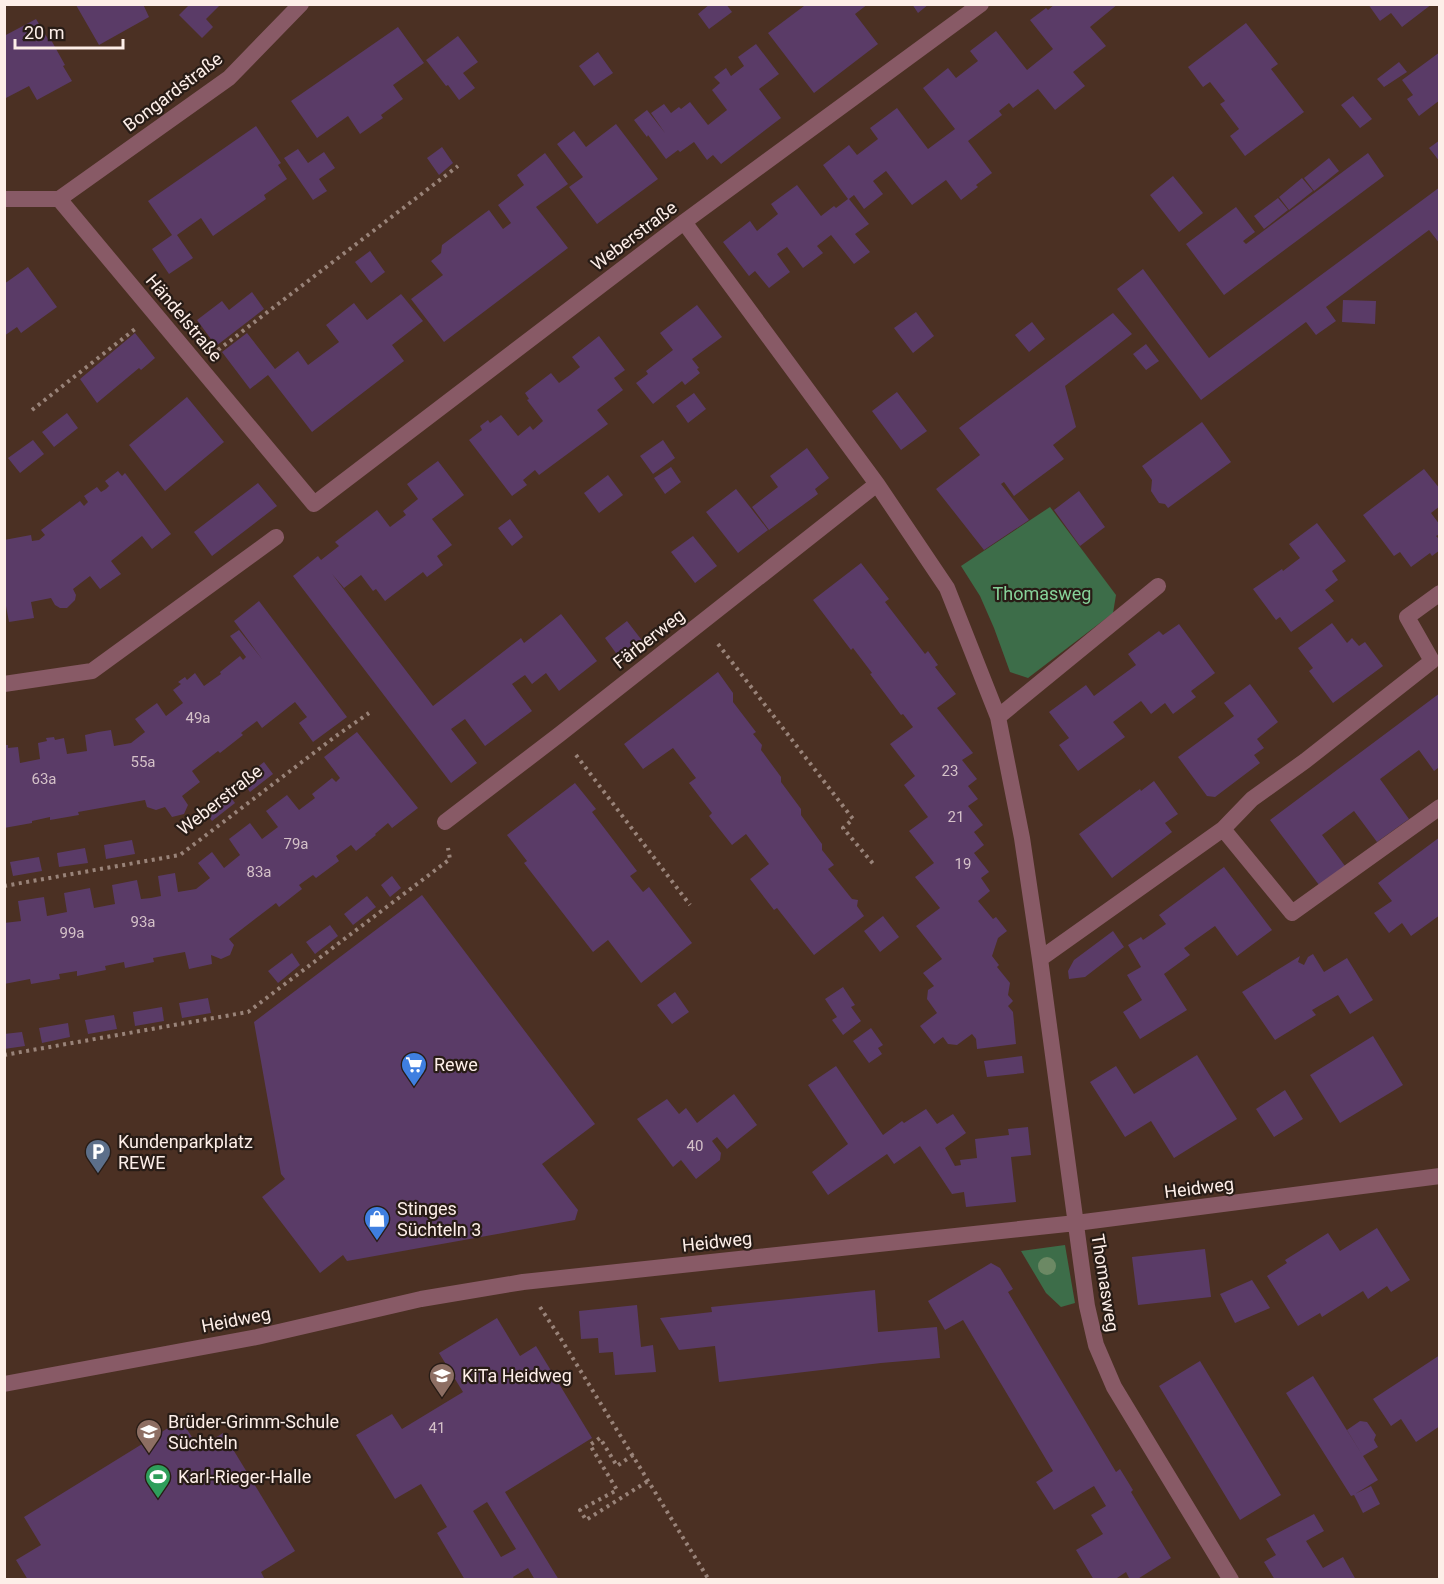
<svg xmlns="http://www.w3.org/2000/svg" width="1444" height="1584" viewBox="0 0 1444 1584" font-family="Roboto,sans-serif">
<rect width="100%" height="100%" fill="#4b3023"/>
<path fill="#3d6d49" d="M1050 507 1116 595 1113 613 1028 678 1010 672 994 628 980 596 961 566Z
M1065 1245 1075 1303 1061 1307 1046 1293 1021 1251Z"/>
<path fill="#5a3b67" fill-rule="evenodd" d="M78 4H143L149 17 99 45 76 5Z
M190 4H221L206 19 213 27 202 38 179 15Z
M710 4H726L732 12 709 29 698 14Z
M803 4H868L855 14 878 44 814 93 768 33 804 6Z
M912 4H929L918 13Z
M1055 4H1118L1090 27 1106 46 1073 72 1085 86 1055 110 1038 89 1013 108 1009 103 999 111 1002 115 968 141 992 173 976 185 978 187 961 200 946 180 912 205 886 171 873 181 883 194 864 209 854 195 849 199 869 224 855 234 870 252 854 264 831 235 817 246 823 253 803 268 787 247 777 254 790 272 769 288 755 271 749 276 723 242 750 221 757 231 778 214 771 204 797 185 821 216 834 206 836 208 848 199 823 165 849 145 857 155 878 139 870 128 897 108 928 149 955 129 923 88 948 68 956 78 978 61 970 51 996 31 1027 70 1053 49 1030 20 1046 8 1048 10Z
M1368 4H1432L1402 27 1391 13 1380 21Z
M36 19 48 39 50 38 65 65 63 66 72 81 37 100 29 86 4 99V36Z
M1246 23 1278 64 1271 69 1304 112 1245 156 1230 136 1239 129 1220 104 1225 101 1210 82 1203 87 1188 67Z
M398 27 424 63 393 85 403 99 381 115 383 118 360 134 348 116 317 138 291 101Z
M458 36 478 62 463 73 475 88 459 100 448 85 446 86 426 60Z
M756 44 779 74 759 89 781 118 721 164 713 155 707 160 694 142 680 152 678 150 666 159 648 135 647 137 634 120 647 110 665 133 651 113 664 104 671 113 679 107 681 109 690 102 708 125 727 110 712 90 720 83 714 77 726 68 731 76 744 66 738 57Z
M598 52 613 73 594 86 579 66Z
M1440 52V100L1419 116 1407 99 1413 95 1402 80Z
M1399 62 1407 72 1384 87 1377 79Z
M1353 96 1372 119 1360 128 1341 105Z
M616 124 658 179 597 224 569 187 583 177 557 144 574 131 586 147Z
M256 126 281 163 278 165 287 179 264 195 266 199 213 236 201 218 177 235 193 258 169 274 152 249 172 235 148 201Z
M1440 140V162L1429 148Z
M442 147 453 163 439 175 427 158Z
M298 149 308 163 324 152 335 168 319 179 327 191 313 200 284 158Z
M545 153 568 184 536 207 568 248 444 342 411 299 443 275 431 261 441 253 442 245 489 210 503 229 511 223 498 205 524 185 517 175Z
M1368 153 1384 176 1224 295 1186 244 1236 207 1255 232 1243 241 1246 244Z
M1329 158 1339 171 1314 191 1304 178Z
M1173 176 1203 213 1179 232 1150 195Z
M1302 178 1313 191 1289 210 1279 197Z
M1440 187V244L1429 230 1326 307 1336 321 1316 335 1306 322 1201 400 1117 289 1143 269 1209 358Z
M1278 198 1288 210 1264 229 1254 216Z
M370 251 385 272 371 283 355 262Z
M28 267 57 307 21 333 17 327 4 336V284Z
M252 292 264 309 216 346 197 320 222 301 229 310Z
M401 294 423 321 392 345 404 361 312 432 268 375 250 389 222 352 247 333 275 369 298 351 308 365 339 342 326 325 354 303 367 320Z
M1343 300 1376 301 1375 324 1342 322Z
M697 305 722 337 692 359 699 368 697 369 700 373 685 385 682 381 653 404 636 383 648 374 646 371 673 350 660 333Z
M916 312 934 336 913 353 894 328Z
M1113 313 1132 334 1065 386 1076 427 1053 445 1064 459 1014 496 1004 482 1001 484 1029 520 984 550 936 489 980 455 959 428Z
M1032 322 1045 339 1029 352 1015 335Z
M135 333 155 358 141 370 139 368 97 403 80 379Z
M599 336 625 370 614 378 623 390 597 410 608 424 539 475 535 470 523 480 527 485 512 496 469 440 482 430 480 426 488 420 490 423 501 415 518 436 530 426 533 430 543 421 527 400 529 399 525 393 551 373 559 383 570 375 580 367 572 357Z
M1146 344 1159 361 1146 370 1133 354Z
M897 392 927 431 901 450 872 411Z
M694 393 706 409 688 423 676 406Z
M187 397 224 442 165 491 129 445Z
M67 413 78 428 54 447 42 432Z
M1202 422 1231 462 1168 508 1165 504 1159 503 1151 491 1152 480 1142 466Z
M33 440 44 454 20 473 8 458Z
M663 440 675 458 653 474 640 456Z
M807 448 829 478 815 489 818 494 769 530 752 507 778 487 770 476Z
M438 461 464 495 432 519 452 545 437 556 443 565 427 577 423 572 385 601 376 589 373 591 361 575 344 588 332 574 433 706 521 638 524 643 561 614 597 661 559 691 546 673 532 684 525 675 512 684 532 711 485 746 465 719 451 729 477 763 451 783 293 576 318 556 321 560 339 546 335 542 377 510 390 527 406 515 403 511 418 499 407 484Z
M671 467 681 482 665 494 654 478Z
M1424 469 1440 489V506L1431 513 1440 525V534L1436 536 1440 540V550L1432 556 1430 553 1411 567 1400 552 1394 556 1363 515Z
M118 471 122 476 125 473 171 534 152 549 142 536 111 561 121 574 100 589 90 576 73 589 76 595 75 600 67 608H60L55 605 51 598 31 602 34 618 9 622 6 606 4 607V540L31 535 32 541 39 540 45 535 41 530 80 501 84 506 88 502 84 496 97 487 101 492 106 489 109 486 105 481Z
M608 475 623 495 599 513 584 493Z
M258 483 277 506 212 556 194 532Z
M736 489 768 530 738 553 706 512Z
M1079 491 1105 527 1080 546 1054 510Z
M510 519 523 537 512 546 498 528Z
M1317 523 1346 561 1332 571 1338 580 1325 590 1334 601 1291 632 1280 617 1276 620 1253 589 1282 569 1283 571 1300 558 1289 544Z
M693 536 717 566 695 583 671 552Z
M861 563 889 599 885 602 925 654 928 651 938 665 935 667 956 694 937 708 973 753 962 760 977 779 968 786 978 799 968 806 983 825 974 832 984 845 974 853 989 872 981 878 990 891 978 901 993 919 996 917 1007 931 998 938 992 956 999 965 997 967 1010 983 1008 995 1013 1001 1008 1006 1013 1012 1016 1044 977 1049 976 1039 972 1034 957 1045 948 1044 943 1037 934 1044 920 1026 937 1013 927 999 928 990 934 986 923 973 942 959 916 926 940 908 915 877 934 863 909 831 928 817 904 785 915 776 890 744 913 727 903 714 901 715 870 674 872 673 853 648 851 650 813 600Z
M259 601 347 717 313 742 299 723 307 717 295 702 262 728 257 721 241 733 243 735 220 753 218 751 192 771 200 782 182 796 188 805 184 814 172 817 165 807 156 810 147 807 145 800 78 812 79 815 50 820V817L32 821V823L4 828V745H8V748L18 747 20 763 40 759 38 743 47 741 46 738 54 737 55 740 64 738 67 754 87 751 85 735 98 732 111 730 114 746 131 743 145 732 135 719 157 703 166 716 183 703 173 690 181 684 178 682 185 677 187 680 195 673 204 686 221 674 220 672 240 656 243 660 246 657 230 636 239 630 262 659 234 621Z
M627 621 644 643 621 660 605 638Z
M1332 623 1347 643 1352 638 1359 646 1365 642 1383 666 1333 703 1309 671 1313 668 1298 648Z
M1179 624 1215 673 1191 691 1196 697 1173 714 1165 703 1151 714 1141 701 1113 722 1125 737 1078 771 1059 745 1069 738 1049 712 1086 685 1094 696 1136 665 1128 654 1159 631 1163 635Z
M718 672 733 693V702L756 732 753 734 762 745 761 750 781 777V782L801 809V815L822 844V850L834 865 828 869 852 899 858 900 857 906 864 916 814 955 777 908 774 910 750 879 769 864 746 834 732 845 709 816 712 813 689 783 696 778 673 748 643 769 624 744Z
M1250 684 1278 722 1257 739 1264 748 1254 755 1260 763 1215 797 1207 796 1178 757 1234 716 1224 703Z
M1440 693V770L1438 768 1434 771 1419 750 1380 779 1409 819 1377 842 1354 811 1322 835 1345 866 1319 885 1270 820Z
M357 732 418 808 392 828 388 823 375 834 376 835 356 851 351 845 336 856 339 861 316 878 313 875 299 885 302 889 279 907 276 903 229 939 234 945 230 955 221 959 211 955 212 964 189 969 185 952 153 958 154 962 125 968 124 962 105 966 106 970 77 976V971L59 974 60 979 31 984 30 979 4 984V923L21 921 18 901 44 897 47 916 67 912 64 893 90 888 94 908 115 904 112 885 137 880 141 899 151 898 161 896 158 876 175 873 178 892 196 889 210 878 198 863 212 852 224 868 240 855 229 839 250 823 262 839 278 827 266 811 287 795 299 810 315 798 312 794 332 778 336 782 340 778 324 757Z
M264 762 273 774 250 792 241 780Z
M1154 781 1178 814 1165 823 1172 832 1112 878 1079 834 1140 789 1141 791Z
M575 783 596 809 592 812 637 871 630 876 643 892 649 887 692 943 641 983 608 940 593 952 524 863 527 861 507 835Z
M226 791 235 803 212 821 203 809Z
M1440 837V915L1411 936 1402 923 1389 933 1374 913 1392 901 1378 883Z
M132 840 135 854 106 859 104 845Z
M85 848 88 863 59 867 57 853Z
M39 857 42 871 13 876 10 862Z
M1224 867 1272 930 1237 956 1215 926 1184 948 1190 955 1164 974 1187 1010 1140 1039 1123 1012 1142 1000 1127 975 1141 967 1128 945 1141 937 1143 940 1166 924 1159 915Z
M392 876 401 888 390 897 381 885Z
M422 895 595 1124 542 1164 578 1210 575 1220 347 1261 343 1255 320 1273 262 1197 285 1179 281 1174 254 1022Z
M367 896 376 907 353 925 344 914Z
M883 916 899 937 880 952 864 931Z
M330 925 338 936 315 954 306 942Z
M1113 931 1124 947 1085 977 1069 979 1068 971 1074 960Z
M292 953 300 965 278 983 268 971Z
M1313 954 1324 972 1347 958 1373 1000 1350 1014 1338 995 1312 1010 1316 1015 1275 1040 1242 992 1300 956 1298 962 1304 965 1308 957Z
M843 987 855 1005 851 1007 861 1021 843 1035 832 1020 837 1017 825 999Z
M675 992 689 1012 672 1024 657 1005Z
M208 998 211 1013 182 1018 179 1003Z
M162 1007 164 1021 135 1026 133 1012Z
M114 1015 117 1029 88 1034 85 1020Z
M68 1023 70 1037 42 1043 39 1028Z
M871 1028 883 1045 878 1048 882 1054 869 1063 853 1041Z
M22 1032 25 1046 4 1049V1034Z
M1373 1036 1403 1085 1340 1123 1310 1075Z
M1197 1055 1237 1119 1174 1158 1151 1121 1125 1137 1090 1082 1116 1066 1134 1094Z
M1022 1056 1024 1073 987 1077 984 1061Z
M836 1066 883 1135 902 1121 904 1123 926 1109 937 1124 953 1114 966 1133 945 1148 955 1166 961 1165 960 1160 977 1158 975 1139 1009 1135 1008 1129 1028 1127 1031 1155 1011 1157 1016 1202 966 1207 964 1192 952 1194 920 1146 894 1164 887 1154 828 1195 812 1172 848 1144 808 1085Z
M1285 1090 1303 1119 1274 1137 1256 1109Z
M734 1094 757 1125 727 1149 717 1137 712 1141 721 1153 720 1160 696 1179 681 1160 673 1167 637 1119 667 1099 679 1114 686 1108 697 1123Z
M1377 1228 1410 1280 1391 1292 1387 1286 1368 1299 1363 1291 1322 1317 1320 1313 1298 1326 1267 1276 1287 1263 1285 1260 1328 1233 1340 1251Z
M1205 1249 1211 1297 1138 1305 1132 1257Z
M991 1263 1000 1268 1013 1289 1008 1292 1116 1472 1120 1469 1133 1490 1131 1492 1171 1558 1136 1580H1130L1126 1572 1114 1580H1094L1076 1550 1103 1534 1091 1515 1106 1506 1094 1486 1054 1510 1036 1482 1053 1471 963 1320 945 1330 928 1301Z
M1252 1280 1270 1308 1235 1323 1220 1294Z
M875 1290 878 1332 937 1327 940 1358 881 1363 719 1382 715 1346 679 1350 660 1318 712 1312 711 1307Z
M637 1305 641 1347 653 1345 656 1372 615 1375 613 1352 599 1353 598 1338 581 1339 579 1311Z
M497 1318 520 1356 536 1346 592 1438 505 1492 559 1580H535L528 1568 513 1577 515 1580H465L437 1533 447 1527 421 1484 395 1499 356 1435 392 1414 402 1429 463 1392 439 1353ZM487 1502 516 1549 501 1557 473 1511Z
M1440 1355V1426L1416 1442 1401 1419 1391 1426 1373 1399Z
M1200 1361 1281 1495 1240 1520 1159 1386Z
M1313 1376 1378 1480 1355 1494 1371 1486 1380 1504 1363 1513 1354 1495 1351 1496 1286 1393Z
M181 1420 199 1448 223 1433 295 1551 261 1572 265 1580H28L16 1560 41 1545 24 1517Z
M1360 1421 1367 1422 1376 1435 1374 1440 1378 1447 1363 1456 1347 1430Z
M1314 1514 1324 1531 1306 1541 1323 1568 1343 1557 1356 1580H1275L1264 1562 1276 1555 1266 1539Z"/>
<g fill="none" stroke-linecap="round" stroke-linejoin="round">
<path stroke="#998379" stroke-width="4" stroke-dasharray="3 4.5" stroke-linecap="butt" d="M218 350 458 166
M32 410 135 329
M718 644 853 819 843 828 875 866
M576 755 690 905
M4 886 180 855 336 736 369 713
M4 1055 248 1012 450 859 448 848
M540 1307 561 1339 709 1580
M633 1455 617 1466 600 1438 590 1445 617 1490 580 1510 586 1520 648 1481"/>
<path stroke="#885a66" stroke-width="16" d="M4 199H59L314 504 684 222 981 4
M59 199 229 78 301 4
M684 222 877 484 947 588 998 717 1022 838 1040 959 1087 1306 1096 1345 1114 1387 1231 1580
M4 684 92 671 276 537
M998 717 1158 586
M445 822 560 734 877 484
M1223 829 1292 913 1440 807
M1040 959 1223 829 1252 799 1305 761 1432 661 1407 617 1440 593
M4 1384 257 1337 421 1299 523 1282 1076 1223 1440 1176"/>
</g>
<circle fill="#6c8964" cx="1047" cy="1266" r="9"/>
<defs>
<symbol id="supermarket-pin" viewBox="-11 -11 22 30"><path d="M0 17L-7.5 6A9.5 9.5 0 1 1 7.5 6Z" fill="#3f7fe0" stroke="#281c16"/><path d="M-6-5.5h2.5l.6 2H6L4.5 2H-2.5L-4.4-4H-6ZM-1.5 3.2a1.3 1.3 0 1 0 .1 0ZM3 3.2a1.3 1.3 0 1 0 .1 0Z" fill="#fff"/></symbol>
<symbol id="parking-pin" viewBox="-11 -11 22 30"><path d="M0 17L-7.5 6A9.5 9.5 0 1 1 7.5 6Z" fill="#5c6f8a" stroke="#281c16"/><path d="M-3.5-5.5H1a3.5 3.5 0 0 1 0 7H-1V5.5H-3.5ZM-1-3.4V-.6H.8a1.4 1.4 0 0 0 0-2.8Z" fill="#fff"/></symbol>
<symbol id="shop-pin" viewBox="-11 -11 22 30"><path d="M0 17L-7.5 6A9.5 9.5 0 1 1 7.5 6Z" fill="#3f7fe0" stroke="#281c16"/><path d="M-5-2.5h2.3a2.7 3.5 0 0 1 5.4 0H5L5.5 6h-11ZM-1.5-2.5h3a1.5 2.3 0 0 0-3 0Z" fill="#fff"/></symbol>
<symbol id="school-pin" viewBox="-11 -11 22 30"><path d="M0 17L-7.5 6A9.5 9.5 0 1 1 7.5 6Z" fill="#8d6e63" stroke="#281c16"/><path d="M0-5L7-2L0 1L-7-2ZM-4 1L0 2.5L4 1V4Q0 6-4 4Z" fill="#fff"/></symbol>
<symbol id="stadium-pin" viewBox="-11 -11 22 30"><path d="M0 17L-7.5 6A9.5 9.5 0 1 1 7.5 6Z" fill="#2e9e5b" stroke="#281c16"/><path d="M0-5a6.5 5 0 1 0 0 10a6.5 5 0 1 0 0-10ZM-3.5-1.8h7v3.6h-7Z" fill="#fff"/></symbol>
</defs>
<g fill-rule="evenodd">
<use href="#supermarket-pin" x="399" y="1050" width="30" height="40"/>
<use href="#parking-pin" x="83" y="1137" width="30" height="40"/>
<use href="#shop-pin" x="362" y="1204" width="30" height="40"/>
<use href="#school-pin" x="427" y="1361" width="30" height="40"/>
<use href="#school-pin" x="134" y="1417" width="30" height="40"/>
<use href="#stadium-pin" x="143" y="1462" width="30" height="40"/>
</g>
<g text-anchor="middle" stroke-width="4.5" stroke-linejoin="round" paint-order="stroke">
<g font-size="15" fill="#d4c1c8">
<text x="198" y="723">49a</text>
<text x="143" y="767">55a</text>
<text x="950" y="776">23</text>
<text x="44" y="784">63a</text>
<text x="956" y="822">21</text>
<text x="296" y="849">79a</text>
<text x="963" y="869">19</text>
<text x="259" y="877">83a</text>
<text x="143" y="927">93a</text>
<text x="72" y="938">99a</text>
<text x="695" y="1151">40</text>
<text x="437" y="1433">41</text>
</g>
<g font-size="18" fill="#fdeee8" stroke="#281c16">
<text transform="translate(173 92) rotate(-37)" y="6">Bongardstraße</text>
<text transform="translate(634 236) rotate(-37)" y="6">Weberstraße</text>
<text transform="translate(184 318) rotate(50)" y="6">Händelstraße</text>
<text transform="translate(649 639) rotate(-38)" y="6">Färberweg</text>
<text transform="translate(220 800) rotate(-38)" y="6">Weberstraße</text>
<text transform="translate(1199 1188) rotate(-7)" y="6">Heidweg</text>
<text transform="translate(717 1242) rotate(-6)" y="6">Heidweg</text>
<text transform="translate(1105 1283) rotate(81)" y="6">Thomasweg</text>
<text transform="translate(236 1320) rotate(-11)" y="6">Heidweg</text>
</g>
<g font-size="18" fill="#87d299" stroke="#281c16">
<text x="1042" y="600">Thomasweg</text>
</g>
<g font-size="18" fill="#fdeee8" stroke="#281c16" text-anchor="start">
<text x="434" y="1071">Rewe</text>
<text x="118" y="1148">Kundenparkplatz<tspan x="118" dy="21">REWE</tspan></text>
<text x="397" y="1215">Stinges<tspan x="397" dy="21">Süchteln 3</tspan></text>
<text x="462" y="1382">KiTa Heidweg</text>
<text x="168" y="1428">Brüder-Grimm-Schule<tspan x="168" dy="21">Süchteln</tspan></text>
<text x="178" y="1483">Karl-Rieger-Halle</text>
</g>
</g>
<rect width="1444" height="1584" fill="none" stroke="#fdeee8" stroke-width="12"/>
<path d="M15 39v9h108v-9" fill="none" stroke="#fdeee8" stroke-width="3"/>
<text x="24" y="39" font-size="18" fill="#fdeee8" stroke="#281c16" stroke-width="4.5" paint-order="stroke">20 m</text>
</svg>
